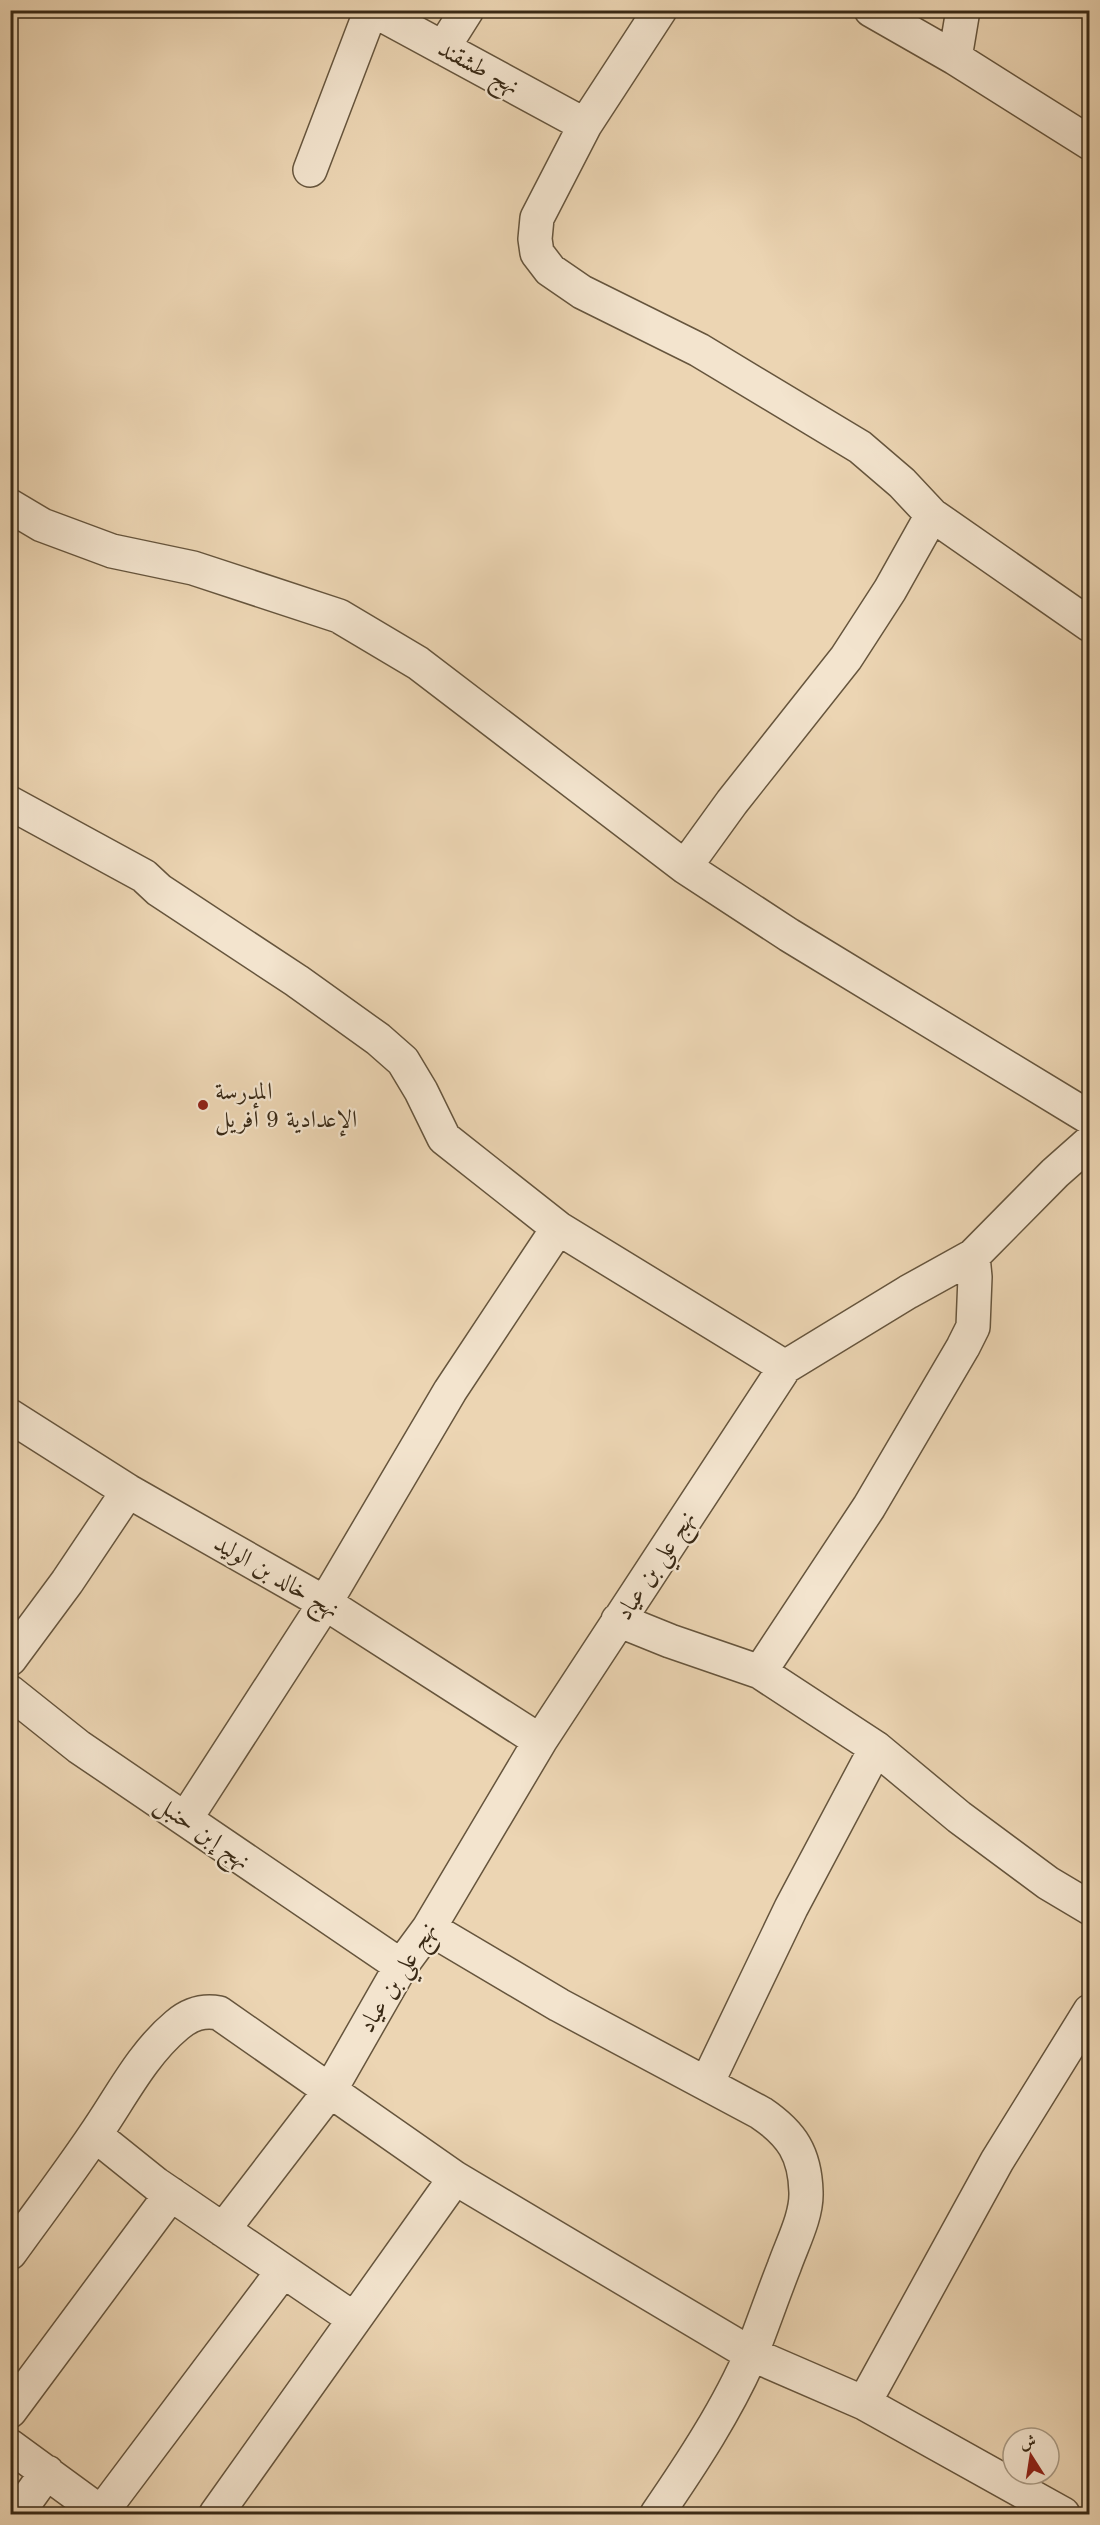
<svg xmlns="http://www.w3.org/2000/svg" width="1100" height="2525" viewBox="0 0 1100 2525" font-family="'Old Standard TT',Amiri,serif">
<rect width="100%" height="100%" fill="#ecd5b3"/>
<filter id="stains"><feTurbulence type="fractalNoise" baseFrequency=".00333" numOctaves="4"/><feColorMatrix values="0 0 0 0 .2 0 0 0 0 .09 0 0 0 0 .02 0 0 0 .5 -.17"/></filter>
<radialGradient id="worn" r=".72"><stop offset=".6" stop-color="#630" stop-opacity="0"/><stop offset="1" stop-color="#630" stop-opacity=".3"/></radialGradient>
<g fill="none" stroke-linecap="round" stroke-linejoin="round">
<defs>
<path id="minor" d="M373 10 585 125
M660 10 585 125 537 218 535 239 537 253 550 270 582 292 699 350 860 447 902 483 932 515 1090 625
M871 10 955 58 1090 143
M443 48 467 10
M955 58 963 10
M310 170 371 10
M10 506 42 525 112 551 193 568 339 616 418 663 685 867 789 935 1090 1118
M10 803 144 876 159 890 297 981 378 1039 403 1061 421 1091 444 1138 558 1228 785 1367
M685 867 732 802 846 658 890 590 932 515
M10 1416 128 1491 325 1603 540 1741
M618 1620 670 1641 760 1672 876 1748 959 1817 1048 1883 1090 1908
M10 1659 67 1582 128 1491
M760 1672 869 1507 963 1347 973 1327 975 1277 973 1256
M10 1692 79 1747 401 1966
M186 1818 325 1603 450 1391 558 1228
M429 1928 559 2005 761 2113C792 2134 805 2154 806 2192 807 2216 792 2244 784 2267 773 2295 763 2324 752 2352 729 2407 690 2466 657 2514
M707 2083 791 1908 876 1748
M95 2135 156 2184 354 2319
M223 2230 329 2092 401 1966 429 1928 540 1741 785 1367 908 1292 973 1256 1055 1173 1090 1142
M10 2253C38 2214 67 2176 94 2136 120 2099 141 2055 177 2025 190 2014 203 2010 219 2013L455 2178 751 2354 864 2403 1063 2514
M864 2403 997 2161 1090 2011
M10 2411 171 2194
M10 2446 103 2514
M101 2513 283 2271
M17 2514 47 2472
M216 2514 455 2178"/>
</defs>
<use href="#minor" stroke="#66553d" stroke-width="36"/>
<use href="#minor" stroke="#f3e4ce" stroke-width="33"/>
</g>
<circle fill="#8f2418" stroke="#f3e4ce" stroke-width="2" cx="203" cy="1105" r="6"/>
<g text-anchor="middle" stroke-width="4.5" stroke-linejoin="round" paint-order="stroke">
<g font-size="24" fill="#3a2a16" stroke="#f3e4ce">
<text transform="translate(479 67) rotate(28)" y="8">نهج طشقند</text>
<text transform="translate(655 1565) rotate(-57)" y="8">نهج علي بن عياد</text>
<text transform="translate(277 1576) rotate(30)" y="8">نهج خالد بن الوليد</text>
<text transform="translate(203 1832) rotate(35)" y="8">نهج إبن حنبل</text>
<text transform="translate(397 1977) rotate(-58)" y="8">نهج علي بن عياد</text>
</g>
<g font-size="24" fill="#3a2a16" stroke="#f3e4ce" text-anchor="start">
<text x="215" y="1099">المدرسة<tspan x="215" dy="28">الإعدادية 9 أفريل</tspan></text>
</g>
</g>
<rect width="1100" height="2525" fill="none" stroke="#ecd5b3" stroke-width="36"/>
<rect x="12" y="12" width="1076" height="2501" fill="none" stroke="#3a2a16" stroke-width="3"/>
<rect x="18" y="18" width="1064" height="2489" fill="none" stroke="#3a2a16" stroke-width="1.5"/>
<g transform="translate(1031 2456) rotate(348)"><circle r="28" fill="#f3e4ce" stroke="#a99a84" stroke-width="1.5"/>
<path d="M0-4.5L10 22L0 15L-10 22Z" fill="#8f2418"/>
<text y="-9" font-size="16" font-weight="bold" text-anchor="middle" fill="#3a2a16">ش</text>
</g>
<rect width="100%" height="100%" filter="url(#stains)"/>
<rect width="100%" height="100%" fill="url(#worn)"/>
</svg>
